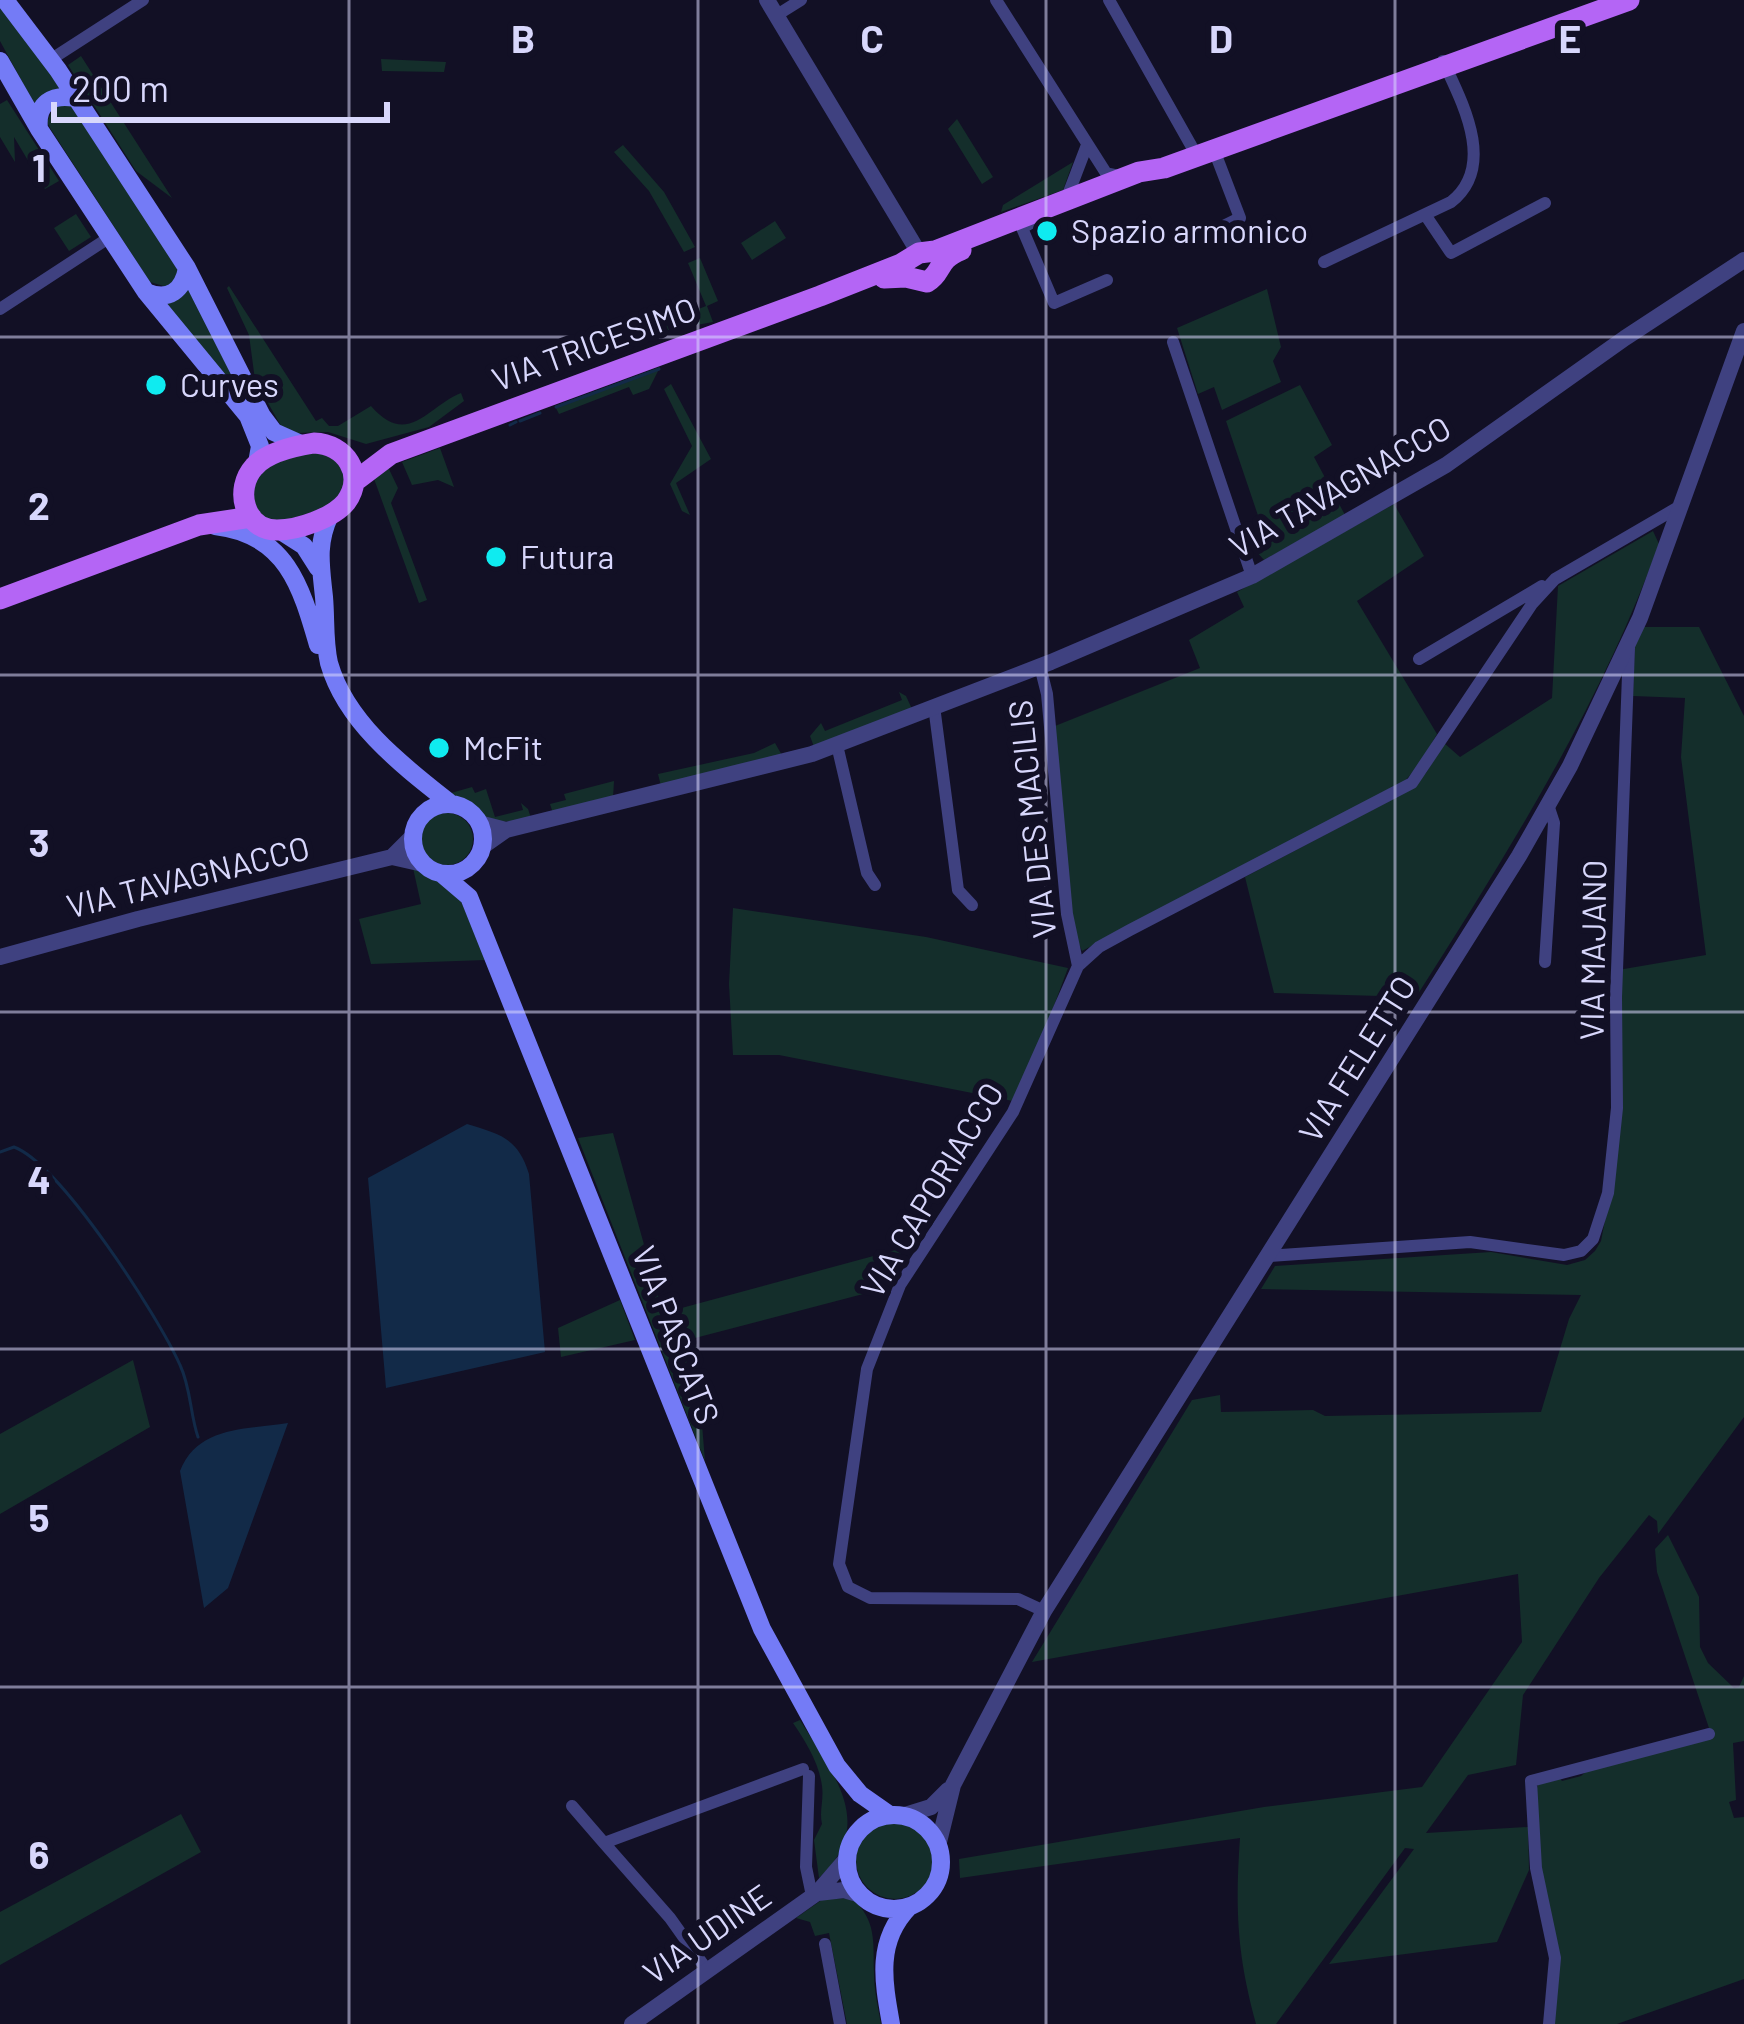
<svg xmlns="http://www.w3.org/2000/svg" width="1744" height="2024" viewBox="0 0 1744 2024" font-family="Barlow,sans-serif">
<rect width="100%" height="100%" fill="#121025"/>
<path fill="#142e2b" d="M0 6 63 91 37 109 0 41Z
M81 56 172 198 136 171 68 65Z
M381 59 446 62 444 72 382 71Z
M7 100 59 181 45 189 14 137 15 162 0 137V104Z
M54 106H74L178 267V276L167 287 150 282 50 128 47 122Z
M957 119 993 177 982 184 948 129Z
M623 145 664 192 695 247 684 252 649 191 614 152Z
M1073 162 1063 190 1001 212 1003 205Z
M76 214 91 237 69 251 54 228Z
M775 221 786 238 752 260 741 243Z
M700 258 718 301 707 306 713 322 652 333 605 347 706 306 688 263Z
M189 285 243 397 164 302Z
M229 286 316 421 322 418 329 426H338L371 406C408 449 429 405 461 393L464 401 429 427 366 444 328 432 297 433 281 426 255 380 249 335 227 288Z
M1267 289 1281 347 1273 361 1281 382 1222 410 1214 387 1198 394 1177 328Z
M660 367 649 389 633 395 629 387 559 414 555 406Z
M671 384 711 459 676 483 690 515 682 511 670 484 692 446 664 389Z
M1300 385 1332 445 1314 457 1345 515 1264 560 1255 550 1268 545 1226 421Z
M440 448 454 487 438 480 412 485 402 462Z
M317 450 341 462 346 488 331 506 277 523 257 515 249 487 269 465Z
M388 467 398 488 391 503 427 600 419 603 373 476Z
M1394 504 1424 556 1357 601 1437 734 1419 765 1402 784 1082 951 1075 936 1070 894 1055 726 1200 668 1189 640 1244 607 1237 592Z
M1653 531 1659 544C1600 706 1508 853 1416 997L1274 993 1245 877 1408 791 1426 773 1444 743 1460 757 1552 698 1558 586Z
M1641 627H1699L1744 716V1417L1658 1534 1657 1521 1649 1515 1599 1578 1523 1695 1516 1765 1468 1775 1426 1833 1528 1827 1529 1870 1497 1942 1329 1964 1414 1849 1405 1848 1276 2024H1256C1237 1954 1235 1910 1240 1838L960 1878 959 1859 1264 1807 1422 1787 1522 1642 1518 1574 1032 1662 1192 1400 1220 1395 1221 1412 1313 1410 1325 1416 1541 1412 1569 1319 1581 1295 1261 1289 1275 1266 1491 1252 1567 1265 1585 1260 1595 1251 1601 1241 1607 1210 1618 970 1706 955 1681 757 1685 698 1633 696 1635 640Z
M899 692 906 696 912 709 814 747 810 736 821 723 825 731 902 700Z
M775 743 783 757 661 786 658 774 754 753Z
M614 781 613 798 553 813 550 804 566 800 564 794Z
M472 787 475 793 486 789 495 817 523 810 521 803 528 809 531 818C480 828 492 816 452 796L451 793Z
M421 839a26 26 0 1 1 52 0a26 26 0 1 1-52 0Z
M413 868 443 882 461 901 486 960 371 964 359 919 421 904Z
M733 908 926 937 1068 968 1018 1102 779 1055H733L729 984Z
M613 1133 663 1313 903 1248 886 1288 695 1338 705 1461 578 1138Z
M620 1300 635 1340 561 1357 558 1328Z
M133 1360 150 1427 0 1514V1434Z
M1668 1535 1699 1597 1700 1647 1708 1663 1734 1688 1739 1687 1744 1676V1741L1733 1743 1736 1800 1729 1802 1734 1818 1744 1817V1979L1617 2024H1553L1559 1969 1540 1867 1535 1794 1538 1785 1558 1776 1562 1781 1581 1776 1589 1769 1711 1734 1657 1572 1655 1549Z
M800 1720C832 1773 878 1824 819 1878L814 1840 822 1824C819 1811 824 1800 822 1786 819 1763 806 1742 793 1723Z
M181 1814 201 1852 0 1965V1912Z
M856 1860a39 39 0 1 1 78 0a39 39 0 1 1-78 0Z
M852 1898C877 1921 873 1941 874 1973 874 1990 878 2007 881 2024H847L829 1933 815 1936 810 1922 796 1918 823 1899Z"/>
<path fill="#122a48" d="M467 1124C500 1134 518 1138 529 1174L545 1352 386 1388 368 1178Z
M288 1423 228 1588 204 1608 180 1471C198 1426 244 1430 288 1423Z"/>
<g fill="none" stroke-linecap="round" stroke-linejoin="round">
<path stroke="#122a48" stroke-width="3" d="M556 407 659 369
M520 421 540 413
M510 425 516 422
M0 1152 14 1147C61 1165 158 1316 180 1365 191 1388 190 1414 198 1437"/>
<path stroke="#3f4180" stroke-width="12" d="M996 0 1106 173 1120 176
M1109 0 1197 156
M777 15 801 0
M50 60 143 0
M1066 200 1087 145
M1426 216 1451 253 1545 203
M1036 220 1022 228 1054 303 1107 280
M1191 242 1240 218 1214 150
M1324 262 1451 202C1497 166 1462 102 1443 61
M0 309 110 237
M1173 342 1252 576
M1419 659 1542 586
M1040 666 1047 694 1067 914 1078 966
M934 706 958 890 972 905
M837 745 867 873 875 885
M1545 962 1554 823 1548 805
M1268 1256 1470 1242 1564 1255 1581 1251 1593 1239 1608 1193 1617 1108 1616 997 1629 648
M1044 1611 1018 1599 870 1598 848 1587 839 1564 867 1369 900 1285 1013 1112 1078 966 1099 947 1130 930 1412 783 1532 604 1555 579 1682 505
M809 1776 806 1867 812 1896
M572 1806 604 1843
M825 1944 840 2024
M707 1970 670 1918 604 1843 803 1769
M1549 2024 1555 1958 1536 1868 1531 1781 1709 1734"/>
<path stroke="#3f4180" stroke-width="16" d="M767 0 919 253
M479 823 506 830
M482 847 506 830 812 754 1051 662 1252 576 1446 465 1625 338 1744 260
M392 857 412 837
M0 957 138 919 392 857 423 864
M902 1816 931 1807 948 1790
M938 1846 953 1785 1044 1611 1519 856 1570 766 1640 618 1744 331
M818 1893 844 1890 861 1895
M632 2024 817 1893 848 1857"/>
<path stroke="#747bf6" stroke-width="18" d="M5 0 58 70 187 268 262 416 274 432 303 445
M0 61 39 129 146 292 248 416 260 446 257 463
M39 129C36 103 52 94 75 98
M146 292C169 302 183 290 187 268
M330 515C316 544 321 567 324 597 326 619 324 641 329 663 346 723 403 766 450 803
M215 526C286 534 301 586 318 645
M279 530 304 546 318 568
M413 839a35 35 0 1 1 70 0a35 35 0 1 1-70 0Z
M442 874 469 897 762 1629 837 1766 860 1794 890 1815
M847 1862a47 47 0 1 1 94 0a47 47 0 1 1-94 0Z
M891 2024C883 1980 876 1941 909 1907"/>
<path stroke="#b465f5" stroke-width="21" d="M884 278 906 277 927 282C943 273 936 260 961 250
M314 443C345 444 366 474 346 502 333 518 298 530 277 530 244 530 234 489 254 467 267 452 295 446 314 443Z
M354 482 391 454 820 296 901 264 919 253 935 251 1139 172 1164 168 1629 0
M0 599 199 525 251 517"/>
</g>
<path fill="none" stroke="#d8d7fc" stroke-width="3" stroke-opacity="0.55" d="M349 0V2024M698 0V2024M1046 0V2024M1395 0V2024M0 337H1744M0 675H1744M0 1012H1744M0 1349H1744M0 1687H1744"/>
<g fill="#0febf0" stroke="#121025" stroke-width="4.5">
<circle cx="1047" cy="231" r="12"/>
<circle cx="156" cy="385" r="12"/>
<circle cx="496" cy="557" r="12"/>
<circle cx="439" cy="748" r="12"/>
</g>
<g text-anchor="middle" stroke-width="12" stroke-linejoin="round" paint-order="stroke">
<g font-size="33" fill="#d8d7fc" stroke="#121025" text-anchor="start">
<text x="1071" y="243">Spazio armonico</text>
<text x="180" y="397">Curves</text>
<text x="520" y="569">Futura</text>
<text x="463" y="760">McFit</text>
</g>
<g font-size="33" fill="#d8d7fc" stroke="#121025">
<text transform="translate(594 344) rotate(-20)" y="12">VIA TRICESIMO</text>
<text transform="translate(1340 487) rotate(-30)" y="12">VIA TAVAGNACCO</text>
<text transform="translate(1032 819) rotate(-96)" y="12">VIA DES MACILIS</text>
<text transform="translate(188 877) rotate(-14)" y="12">VIA TAVAGNACCO</text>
<text transform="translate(1593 950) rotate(-89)" y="12">VIA MAJANO</text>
<text transform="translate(1357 1059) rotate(-58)" y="12">VIA FELETTO</text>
<text transform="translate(932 1190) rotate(-59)" y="12">VIA CAPORIACCO</text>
<text transform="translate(676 1335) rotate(69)" y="12">VIA PASCATS</text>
<text transform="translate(707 1934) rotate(-35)" y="12">VIA UDINE</text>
</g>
</g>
<g font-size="39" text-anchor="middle" font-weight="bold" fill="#d8d7fc" stroke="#121025" stroke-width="12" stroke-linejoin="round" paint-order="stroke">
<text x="523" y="53">B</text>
<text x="872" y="53">C</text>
<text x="1221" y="53">D</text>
<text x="1570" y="53">E</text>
<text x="39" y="182">1</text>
<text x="39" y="520">2</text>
<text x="39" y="857">3</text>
<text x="39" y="1194">4</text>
<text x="39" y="1532">5</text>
<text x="39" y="1869">6</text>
</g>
<path d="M54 102v18h333v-18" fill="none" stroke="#d8d7fc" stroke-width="6"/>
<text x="72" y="102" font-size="36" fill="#d8d7fc" stroke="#121025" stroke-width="9" paint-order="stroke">200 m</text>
</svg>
